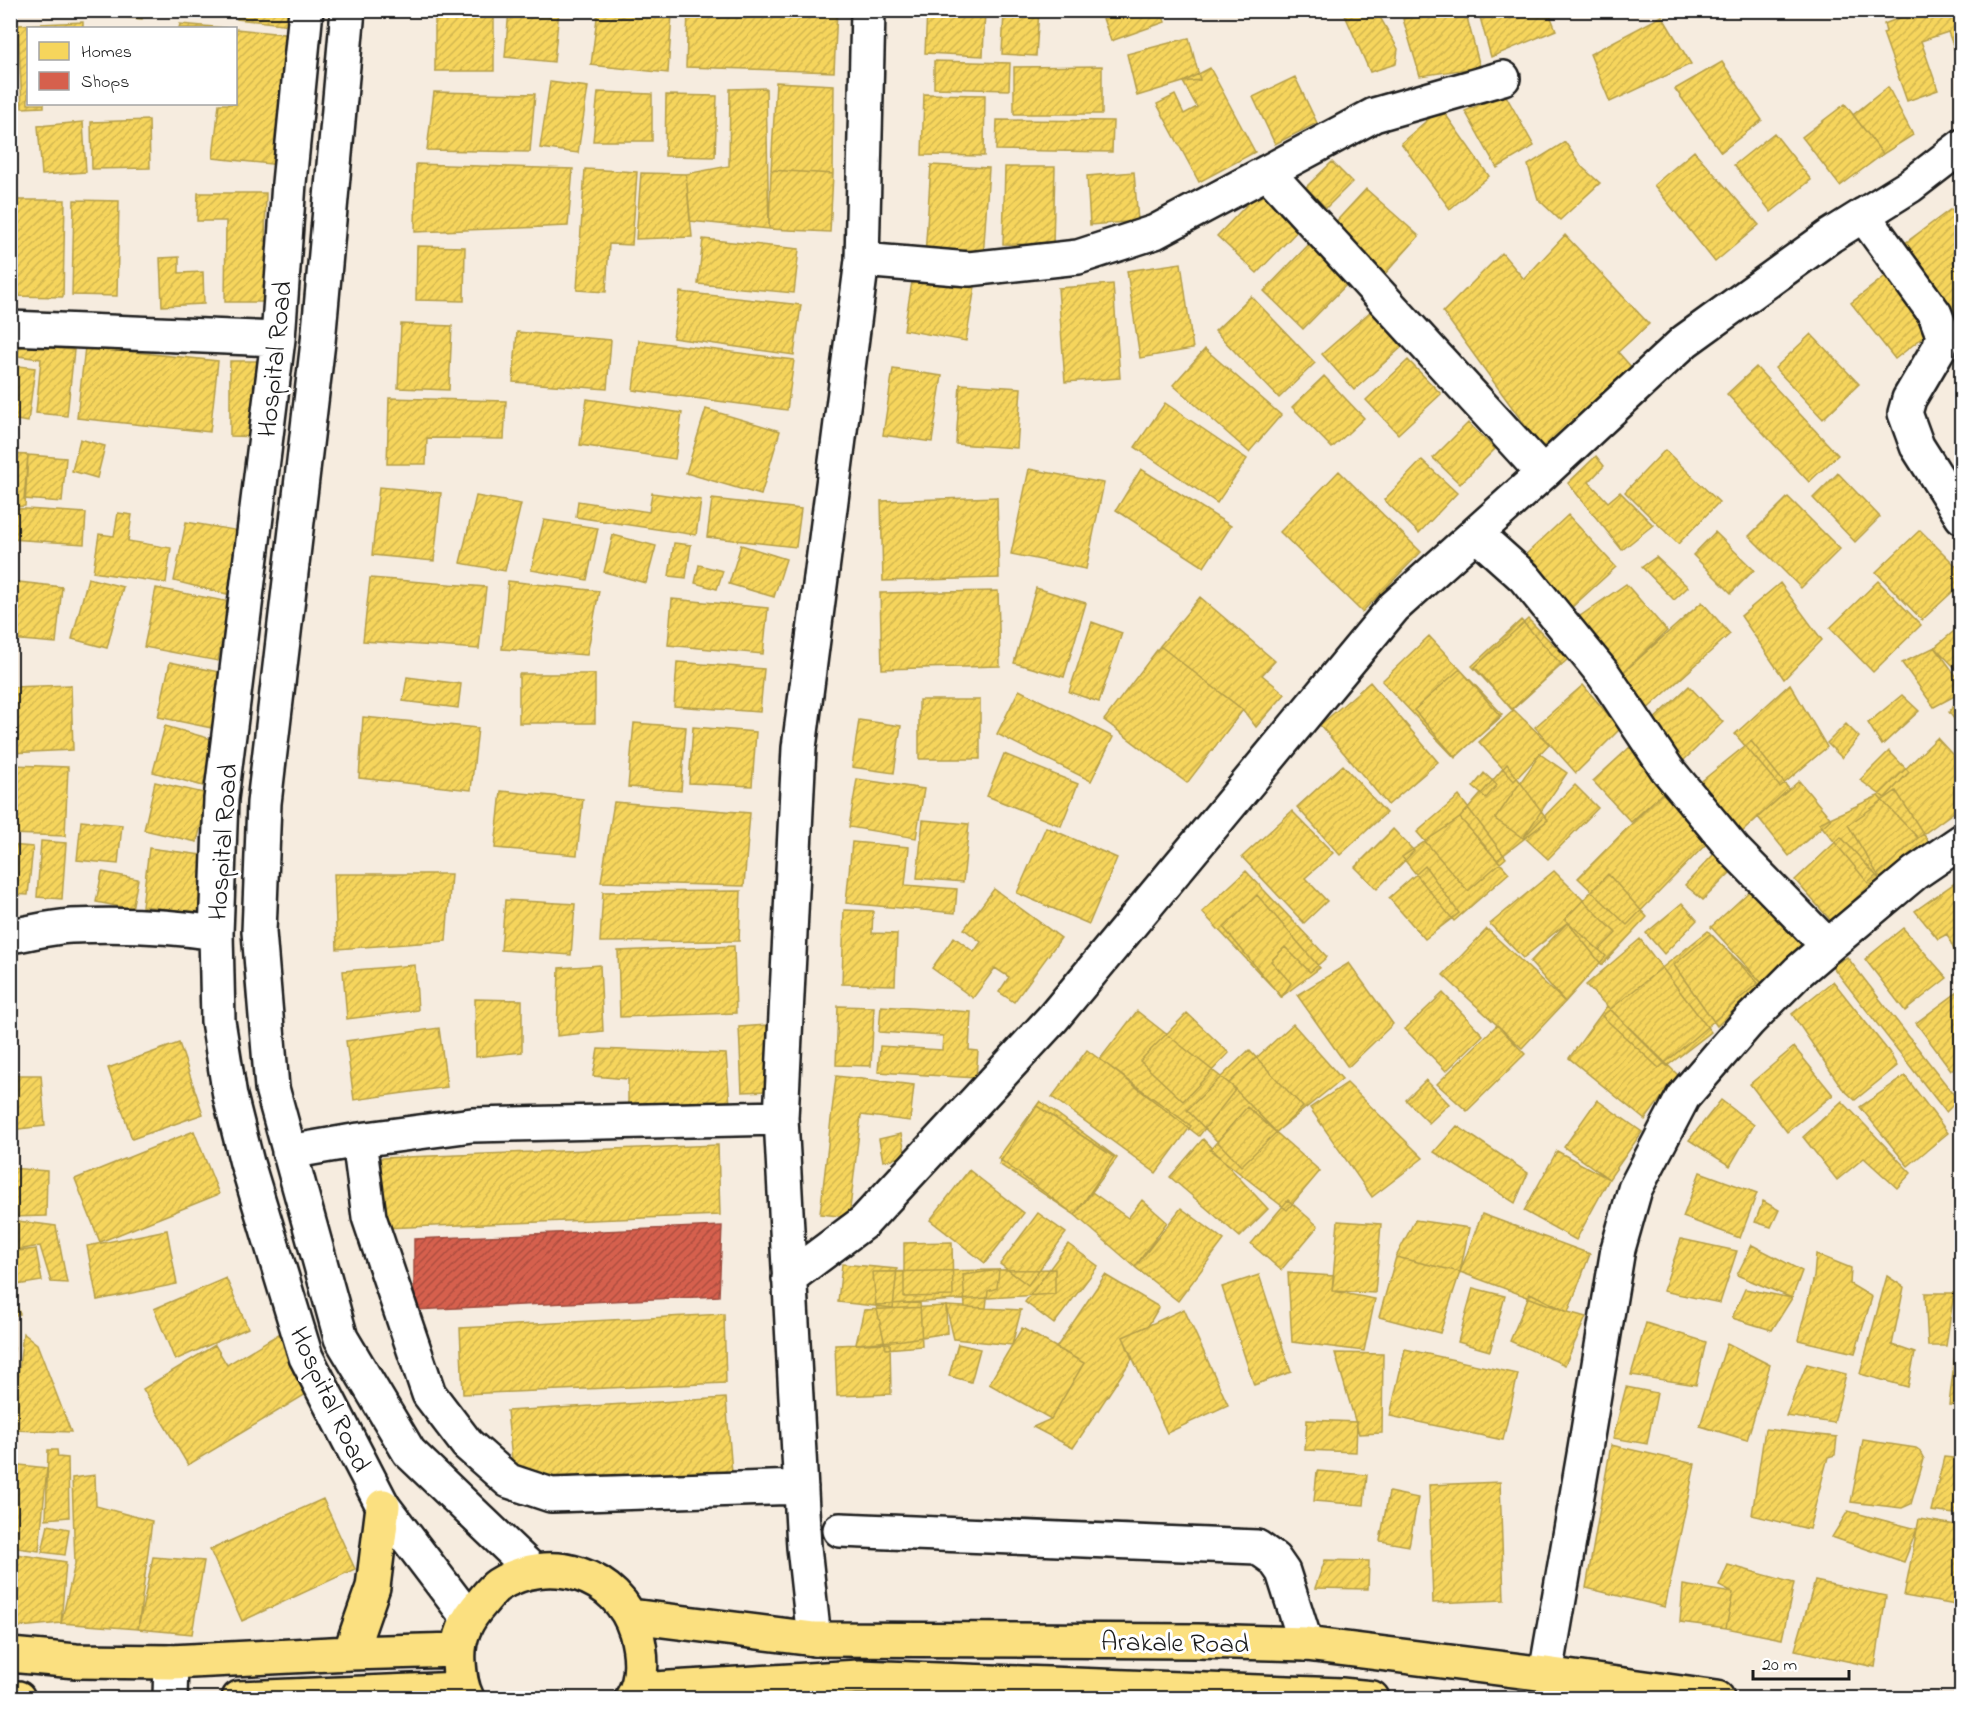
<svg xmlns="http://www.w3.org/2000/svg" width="1972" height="1709" viewBox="0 0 1972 1709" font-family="'Indie Flower',sans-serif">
<defs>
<pattern id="homes-hatch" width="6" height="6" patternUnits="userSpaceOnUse" patternTransform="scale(1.5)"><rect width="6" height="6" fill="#f6d55c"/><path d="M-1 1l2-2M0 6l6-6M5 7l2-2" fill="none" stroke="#d2b64f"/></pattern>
<pattern id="shops-hatch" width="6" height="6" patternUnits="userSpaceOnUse" patternTransform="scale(1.5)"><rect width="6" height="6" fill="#d6604d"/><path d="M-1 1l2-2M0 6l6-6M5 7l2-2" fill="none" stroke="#ad4e3f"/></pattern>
</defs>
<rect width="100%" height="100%" fill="#f6ecdf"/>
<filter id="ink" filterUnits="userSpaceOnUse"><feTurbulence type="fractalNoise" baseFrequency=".0167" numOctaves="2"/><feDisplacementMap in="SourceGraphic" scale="12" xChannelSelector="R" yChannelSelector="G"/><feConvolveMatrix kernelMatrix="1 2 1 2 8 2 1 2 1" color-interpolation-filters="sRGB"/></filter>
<g filter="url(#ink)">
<path fill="url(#homes-hatch)" stroke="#b59e49" stroke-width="1.5" d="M86 10H143L142 19 86 13Z
M238 10H293L291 25 237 19Z
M435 10H494V71H435Z
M509 10H559L554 62 505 57Z
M598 10H644L672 14 668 73 591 65Z
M688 10H837L834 72 686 67Z
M927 10H985L983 56 925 53Z
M1004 10H1039L1036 56 1002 54Z
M1100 10H1161L1165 22 1111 41Z
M1347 10H1376L1398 49 1396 64 1370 72 1344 13Z
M1436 10H1465L1480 67 1420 76 1403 19Z
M1478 10H1548L1556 30 1491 57Z
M1920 10H1962V69L1948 32 1921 41 1938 90 1907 101 1883 33 1886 32 1884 24Z
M1662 16 1691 64 1610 102 1590 54Z
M83 22V28H28V104H44V107L22 108 18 25Z
M180 24 226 28H179Z
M236 29 293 35 280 165 213 158 219 104H236Z
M1189 38 1200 80 1183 82 1137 96 1127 54Z
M934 61 1010 63 1009 90 934 88Z
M1722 62 1762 120 1721 152 1675 89Z
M1102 66V114H1014V67Z
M1210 68 1255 152 1199 182 1157 104 1175 95 1184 114 1197 107 1183 82Z
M1295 77 1317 123 1275 144 1253 97Z
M550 82 588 87 578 153 540 148Z
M776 82 834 85 833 174 771 170Z
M1888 87 1913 135 1883 154 1853 115Z
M766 88 769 229 690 221 686 174 729 166 730 89Z
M434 92 535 94 530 152 427 150Z
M598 92 652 94V141H593Z
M924 94 985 95 984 156 922 155Z
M1505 94 1534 146 1497 168 1465 111Z
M666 95 717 96 715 157 665 156Z
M1845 104 1883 154 1840 186 1802 137Z
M1441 108 1489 176 1450 209 1401 143Z
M149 120 150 168 92 169 91 122Z
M997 120 1113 121 1112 152 996 150Z
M83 122 86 172 42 175 38 126Z
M1774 133 1811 180 1771 212 1734 165Z
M1565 142 1582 167 1600 183 1560 220 1538 199 1528 165Z
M1694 151 1759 225 1715 262 1654 185Z
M1332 162 1352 182 1326 208 1306 187Z
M416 164 573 169 568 226 415 232Z
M931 165 989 168 983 259 925 256Z
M1005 167H1055L1053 245 1003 244Z
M585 169 637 172 632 245 609 244 606 292 577 290Z
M771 170 833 174 830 232 769 229Z
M1134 172 1138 221 1090 225 1087 176Z
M641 173 686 174 692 237 636 239Z
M1262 189 1301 227 1257 273 1217 236Z
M1366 189 1419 236 1384 275 1331 227Z
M198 193H266L265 241H278L266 302H225L226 221H197Z
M10 200H65L63 297 10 296Z
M74 200 119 201 117 296 72 295Z
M1951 209 1962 223V256L1953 262 1962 274V321L1904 244Z
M1565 235 1649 324 1618 352 1633 369 1543 450 1443 312 1502 253 1524 279Z
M703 239 799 249 794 293 698 284Z
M1312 241 1352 279 1303 329 1264 291Z
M417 246 465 247 464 301 416 300Z
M179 257V273L203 272 204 304 162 306 160 258Z
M1181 263 1193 349 1140 358 1127 271Z
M914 270 976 280 966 341 904 330Z
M1888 274 1932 330 1895 359 1851 303Z
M1113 284 1120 378 1065 382 1058 288Z
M680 292 801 305 794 355 673 338Z
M1251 296 1315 363 1279 398 1215 331Z
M1371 311 1402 347 1354 390 1322 354Z
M401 324 452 326 449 390 398 388Z
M517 332 611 340 607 389 513 382Z
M1811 334 1859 384 1823 419 1775 368Z
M639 340 794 360 787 410 633 390Z
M19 345 74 350 67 416 36 413 41 359 18 356Z
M85 347 218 361 210 432 77 418Z
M1205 349 1281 415 1249 452 1173 385Z
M1408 360 1441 394 1398 434 1366 400Z
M230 361H266L265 437 230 436Z
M10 365 35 368 28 422 10 419Z
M1756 367 1838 455 1809 482 1727 394Z
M893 369 942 376 932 442 883 435Z
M1324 376 1364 418 1332 448 1292 407Z
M960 384 1021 388 1017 448 956 444Z
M389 398 506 401 504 439 427 438 426 464H387Z
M587 399 682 413 675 459 580 445Z
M1165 403 1247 459 1217 503 1135 447Z
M706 409 780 431 761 495 686 473Z
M1468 423 1495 449 1460 484 1433 458Z
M80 439 105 446 97 478 72 471Z
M1665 450 1719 502 1678 544 1625 492Z
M10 454 28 455 25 506 10 507Z
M28 455 66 458 62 502 24 499Z
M1596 456 1604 466 1589 482 1608 502 1620 492 1653 525 1622 550 1568 483Z
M1422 460 1457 493 1419 533 1384 500Z
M1962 460V477L1953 467Z
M1029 469 1104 483 1086 569 1011 554Z
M1141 469 1231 526 1204 567 1116 510Z
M1339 471 1421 552 1362 612 1280 532Z
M1838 473 1880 517 1855 542 1813 498Z
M379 487 441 493 434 561 372 555Z
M652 493 701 500 696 535 576 517 578 501 649 512Z
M476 496 521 504 505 571 460 563Z
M997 497 999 578 883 581 881 501Z
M1788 497 1840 549 1801 588 1749 536Z
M712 499 801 509 796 547 707 537Z
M11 508 86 513 84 544 10 539Z
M118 513 132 515 128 541 171 548 166 583 93 572 99 534 114 536Z
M1568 515 1616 567 1570 609 1522 558Z
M544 520 598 528 587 580 531 570Z
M186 522 240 531 231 595 174 581Z
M1920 530 1962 572V583L1922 620 1876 572Z
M1715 532 1754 570 1731 593 1693 555Z
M613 535 656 546 646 583 604 572Z
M674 543 691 545 686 578 669 576Z
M741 545 786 559 774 597 729 584Z
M10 547 14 548 11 569 10 568Z
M1656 557 1688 587 1674 600 1642 567Z
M699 565 723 571 717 589 695 583Z
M88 578 123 587 107 648 72 639Z
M370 578 486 587 479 649 363 641Z
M10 581 62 587 56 643 10 639Z
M508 581 599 591 587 655 502 649Z
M1878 581 1921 625 1873 672 1830 628Z
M1780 583 1822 640 1784 679 1741 616Z
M1626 584 1667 631 1616 679 1576 619Z
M156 588 230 602 218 661 144 647Z
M1036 588 1086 603 1064 677 1014 663Z
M998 591 1000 666 882 669 880 593Z
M1200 597 1275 661 1262 675 1285 694 1256 727 1243 710 1160 646Z
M672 599 768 608 763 654 668 645Z
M1702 602 1730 634 1645 711 1616 679Z
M1528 619 1568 659 1512 710 1475 667Z
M1521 620 1561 664 1512 709 1472 666Z
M1092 622 1122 633 1099 702 1069 692Z
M1959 627 1962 630V675L1935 647Z
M1429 636 1502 714 1455 758 1382 681Z
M1160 646 1243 710 1187 783 1104 720Z
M1935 647 1962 684V692L1934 707 1902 663Z
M170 662 224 673 212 728 158 717Z
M677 662 764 669 760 712 674 706Z
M1460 669 1501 717 1455 757 1414 710Z
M519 674H595V723H519Z
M407 677 461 684 458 708 403 701Z
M1370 682 1438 762 1388 805 1320 725Z
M1790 684 1827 747 1780 787 1735 734Z
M71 685 73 750 10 753V687Z
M1583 685 1620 729 1576 773 1535 727Z
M1689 686 1723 722 1683 761 1648 725Z
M1019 690 1113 737 1091 781 997 734Z
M1902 695 1919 711 1882 745 1868 723Z
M1962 695V730L1949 712Z
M919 700H980V759H919Z
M1514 710 1549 744 1514 781 1479 742Z
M363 717 478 728 471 790 359 778Z
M859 720 901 726 894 773 852 767Z
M634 723 686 727 681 791 628 787Z
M1846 724 1859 737 1842 758 1827 743Z
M165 726 215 740 203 786 153 772Z
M693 727 756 732 752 786 689 783Z
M1937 738 1962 765V806L1918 838 1878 796Z
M1751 741 1789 789 1740 834 1698 784Z
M1630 747 1668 788 1631 822 1593 781Z
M1889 751 1909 772 1885 798 1860 780Z
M1004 754 1078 784 1061 826 987 796Z
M1540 754 1567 773 1523 838 1495 819Z
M1507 764 1548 820 1497 860 1460 818Z
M13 765 68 767 65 836 10 834Z
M1343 765 1386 813 1340 855 1297 807Z
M1484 773 1497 785 1486 798 1473 787Z
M857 779 924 789 916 838 849 827Z
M1799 781 1831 819 1789 856 1758 817Z
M155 782 208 794 197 842 144 830Z
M1575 785 1598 808 1548 859 1524 837Z
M501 791 583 799 577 855 495 848Z
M1896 791 1930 844 1882 882 1848 825Z
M1662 793 1710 840 1627 925 1578 878Z
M1459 796 1506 858 1468 891 1417 832Z
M1878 796 1918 838 1868 883 1819 823Z
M614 802 750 813 744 886 601 882Z
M1292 811 1333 853 1305 878 1327 901 1304 923 1242 857Z
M1460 818 1509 873 1454 921 1402 857Z
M923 820 969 824 963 882 917 878Z
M81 821 122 825 118 864 77 860Z
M1046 827 1117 858 1089 924 1017 893Z
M1393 829 1414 851 1377 889 1355 867Z
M1841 837 1882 882 1833 923 1795 880Z
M41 841 66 843 62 899 37 897Z
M852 842 909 847 905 885 957 889 955 913 846 903Z
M10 845 33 847 28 895 10 894Z
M149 848 209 856 202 913 142 906Z
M1715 853 1737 866 1703 900 1685 885Z
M1425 866 1459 913 1425 939 1389 898Z
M1246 871 1327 957 1310 972 1285 947 1271 961 1291 983 1282 997 1202 912Z
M1554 871 1616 933 1599 950 1568 922 1523 958 1490 924Z
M102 872 138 879 132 909 96 902Z
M334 874H451L446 941 337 949Z
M1608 874 1647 917 1602 965 1565 919Z
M1962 878V962L1957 957 1947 934 1938 939 1915 911Z
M994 889 1061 938 1014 1002 999 992 1009 977 995 968 973 998 932 968 954 937 974 952 981 942 964 929Z
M1751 890 1802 946 1762 983 1711 927Z
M741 891 739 941 600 942 603 892Z
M1257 895 1320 968 1281 997 1224 928Z
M505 900 575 904 571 955 501 950Z
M1682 903 1697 920 1664 954 1646 933Z
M844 910 873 911 872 933 897 934 895 985 842 984Z
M1568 922 1606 956 1565 1002 1530 962Z
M1903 928 1947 978 1905 1011 1865 959Z
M1487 929 1565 1002 1522 1048 1443 975Z
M1708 931 1758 983 1659 1068 1602 1016Z
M1710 934 1762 983 1717 1026 1674 965Z
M1640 939 1711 1032 1667 1066 1586 985Z
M734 946 736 1013 620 1017 618 951Z
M1847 957 1958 1100 1946 1112 1832 966Z
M1349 963 1393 1024 1348 1067 1297 995Z
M415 965 418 1010 347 1019 343 971Z
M600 965 603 1031 557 1036 559 968Z
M1833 981 1889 1052 1897 1066 1855 1100 1842 1088 1792 1014Z
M1962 989V1062L1951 1070 1916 1023Z
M1443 993 1483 1035 1446 1071 1405 1029Z
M475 999 522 1000V1052L476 1057Z
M838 1006 874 1007 871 1066 836 1065Z
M881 1006 971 1012 969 1050 978 1051 976 1078 878 1072 880 1046 942 1050 943 1036 879 1032Z
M1607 1006 1678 1075 1645 1120 1569 1058Z
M1137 1011 1236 1089 1199 1136 1100 1059Z
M1187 1013 1229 1053 1183 1101 1140 1061Z
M1293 1024 1342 1079 1276 1132 1229 1083Z
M767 1025 770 1091 742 1092 739 1027Z
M1497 1025 1525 1054 1467 1111 1437 1084Z
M439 1028 447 1087 354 1100 346 1041Z
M179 1043 203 1114 132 1139 108 1068Z
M1794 1047 1833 1095 1787 1132 1750 1084Z
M598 1049 726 1054 730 1105 628 1109V1079L593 1076Z
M1087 1050 1191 1126 1156 1173 1052 1097Z
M1249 1050 1303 1107 1241 1166 1187 1110Z
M10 1075H41L45 1126 10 1130Z
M836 1076 914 1085 910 1121 861 1115 849 1217 820 1214Z
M1905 1076 1948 1133 1908 1166 1860 1107Z
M1426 1080 1449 1104 1429 1123 1406 1100Z
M1347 1083 1423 1158 1372 1197 1310 1108Z
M1597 1100 1642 1132 1609 1179 1564 1147Z
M1721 1100 1754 1125 1730 1166 1689 1140Z
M1040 1101 1117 1158 1075 1215 998 1158Z
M1842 1101 1911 1173 1897 1188 1864 1158 1837 1180 1803 1137Z
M1037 1106 1114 1157 1075 1215 999 1164Z
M1247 1107 1320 1171 1287 1210 1210 1150Z
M1457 1126 1528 1173 1515 1203 1434 1152Z
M194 1131 219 1194 100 1242 75 1179Z
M901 1134 906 1156 883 1161 879 1139Z
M1203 1139 1268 1209 1240 1237 1170 1177Z
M718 1145 720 1215 383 1228 380 1158Z
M1557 1151 1609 1179 1576 1240 1524 1211Z
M10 1168 47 1171 46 1216 10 1217Z
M969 1170 1024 1213 985 1263 930 1220Z
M1700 1172 1757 1193 1740 1238 1683 1217Z
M1092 1192 1128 1218 1142 1200 1167 1222 1135 1267 1075 1215Z
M1288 1200 1318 1226 1281 1270 1251 1244Z
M1763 1201 1779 1210 1771 1227 1755 1222Z
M1181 1208 1224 1240 1178 1301 1135 1267Z
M1038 1213 1066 1233 1028 1285 1000 1264Z
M1482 1214 1590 1254 1568 1312 1460 1272Z
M10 1220 56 1226 67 1283 51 1282 40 1246 10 1251Z
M1415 1220 1469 1228 1460 1272 1396 1257Z
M1338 1221 1381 1224 1375 1293 1332 1291Z
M167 1230 177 1284 97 1300 87 1246Z
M1681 1239 1737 1251 1720 1303 1663 1291Z
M952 1242 953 1296 904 1297V1243Z
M1068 1244 1098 1266 1054 1324 1025 1302Z
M1752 1245 1802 1271 1792 1298 1737 1275Z
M36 1249 42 1281 10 1286V1252Z
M1816 1254 1851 1268 1850 1284 1872 1297 1855 1353 1798 1340 1814 1277Z
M1396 1257 1460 1272 1440 1333 1379 1317Z
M842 1264 897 1269 893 1308 838 1302Z
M1055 1269V1294L876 1305 873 1272Z
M999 1270 997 1288 988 1291 986 1308 965 1307 963 1275Z
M1288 1273 1334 1276 1332 1291 1375 1299 1364 1351 1292 1342Z
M1105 1275 1159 1307 1148 1326 1123 1337 1132 1359 1073 1448 1033 1427 1051 1419 1084 1363 1056 1348Z
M1259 1275 1291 1372 1254 1385 1222 1287Z
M1887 1276 1904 1287 1892 1345 1915 1353 1908 1387 1860 1374Z
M226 1278 248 1328 175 1360 154 1309Z
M1473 1288 1505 1296 1490 1351 1458 1342Z
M1745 1289 1792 1298 1772 1330 1732 1318Z
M10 1292 20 1314 10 1317Z
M1530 1293 1568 1312 1586 1317 1565 1365 1510 1341Z
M1925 1293H1954L1946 1346H1928Z
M920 1302 922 1346 886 1349 876 1305Z
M946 1306 1021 1310 1012 1345 954 1339Z
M946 1306 947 1333 903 1340 856 1344 864 1310Z
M1184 1309 1228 1405 1167 1433 1123 1337Z
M724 1314 726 1383 463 1394 460 1328Z
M1646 1323 1706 1342 1696 1385 1631 1375Z
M1022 1328 1084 1363 1051 1419 989 1384Z
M282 1332 316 1388 188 1465 143 1389 215 1345 227 1365Z
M23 1333 37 1344 71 1432 12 1430Z
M890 1343 891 1394 837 1396 835 1345Z
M1727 1343 1770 1365 1747 1440 1700 1426Z
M958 1344 980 1349 971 1382 949 1376Z
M10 1348H14L10 1372Z
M1405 1349 1518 1374 1503 1440 1390 1416Z
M1335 1353 1383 1354 1382 1433 1359 1434Z
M1955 1354H1962V1406L1949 1405Z
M1807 1364 1846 1374 1834 1423 1786 1416Z
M1626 1387 1657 1393 1647 1444 1613 1438Z
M726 1398 732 1473 514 1479 507 1411Z
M1307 1420 1357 1422 1356 1452 1305 1450Z
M1765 1429 1837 1437 1835 1455 1828 1457 1809 1529 1752 1515Z
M1863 1440 1916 1448 1919 1450 1924 1459 1911 1504 1902 1508 1851 1502Z
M1611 1445 1695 1464 1665 1607 1586 1588Z
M48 1450H57L58 1457 68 1458 69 1517 46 1519Z
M1944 1457 1962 1459V1515L1931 1511Z
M10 1464 47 1468 39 1551 10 1547Z
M1317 1471 1367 1475 1364 1505 1314 1501Z
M95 1475 96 1506 152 1521 138 1629 61 1623 75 1564 72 1478Z
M1500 1482 1504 1600 1433 1603 1429 1485Z
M1389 1492 1418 1498 1409 1546 1380 1541Z
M323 1499 355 1569 242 1621 210 1550Z
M1848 1511 1917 1529 1904 1562 1832 1537Z
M1919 1519 1962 1526V1606L1904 1596Z
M48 1525 69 1529 65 1555 42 1552Z
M10 1553 66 1562 61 1623 10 1628Z
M153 1557 204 1561 192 1634 138 1629Z
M1325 1560 1369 1561 1368 1589 1315 1588Z
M1728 1565 1794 1583 1782 1639 1726 1628 1733 1593 1719 1586Z
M1815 1581 1886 1596 1875 1667 1795 1650Z
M1683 1585 1733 1593 1726 1628 1680 1622Z"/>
<path fill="url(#shops-hatch)" stroke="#9e4c3e" stroke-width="1.5" d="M722 1226 719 1296 414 1310V1239Z"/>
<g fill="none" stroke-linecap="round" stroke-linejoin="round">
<defs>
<path id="minor" d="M306 10 289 183 278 339 221 799 216 933 218 1021 230 1096 247 1163 306 1357 383 1506 468 1618
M348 10 318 342 264 803 259 932 272 1088 341 1338 409 1452 532 1570
M1267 172 1543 473
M1863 215 1935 314 1943 335 1939 348 1909 399 1905 413 1917 446 1962 517
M862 260 969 269 1078 257 1155 232 1374 115 1503 78
M10 328 278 339
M1476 534 1524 577 1604 675 1667 769 1734 850 1828 946
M10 936C30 933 51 927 71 926 121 924 166 925 216 933
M359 1140 369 1217 429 1394 467 1444 509 1481 551 1495 801 1487
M289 1152 359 1140 472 1125 781 1118
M789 1278 864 1222 1053 1018 1394 607 1543 473 1685 341 1830 236 1910 186 1962 146
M840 1530 1257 1547 1274 1559 1283 1572 1306 1644
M814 1639 804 1547 781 1118 799 748 862 260 868 10
M1546 1674 1585 1449 1618 1249 1635 1189 1683 1097 1749 1021 1799 971 1828 946 1915 873 1962 841
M170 1698 171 1662"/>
<path id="major" d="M631 1616 814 1639 1198 1641 1306 1644 1546 1674 1717 1698
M350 1653 373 1587 383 1506
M10 1655 76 1661 171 1662 350 1653 458 1650
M637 1690 859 1677 1341 1695 1372 1698
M10 1698H18
M239 1698 461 1689
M467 1698C461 1687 460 1676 459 1663 457 1637 466 1620 482 1602 487 1596 492 1589 498 1585 549 1553 618 1573 636 1632 642 1653 644 1679 632 1698"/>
</defs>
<use href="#minor" stroke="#1c1c1c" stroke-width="38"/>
<use href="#major" stroke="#1c1c1c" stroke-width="38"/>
<use href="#minor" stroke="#fff" stroke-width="33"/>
<use href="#major" stroke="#fbe080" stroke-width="33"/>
</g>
</g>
<g text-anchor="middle" stroke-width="6" stroke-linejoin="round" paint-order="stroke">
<g font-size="27" fill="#1c1c1c" stroke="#fff">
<text transform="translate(274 359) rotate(-84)" y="9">Hospital Road</text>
<text transform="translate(222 842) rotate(-86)" y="9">Hospital Road</text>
<text transform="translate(331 1399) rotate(65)" y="9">Hospital Road</text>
<text transform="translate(1175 1642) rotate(1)" y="9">Arakale Road</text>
</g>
</g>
<rect width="1972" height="1709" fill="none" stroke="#fff" stroke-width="36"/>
<rect x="18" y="18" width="1936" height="1673" fill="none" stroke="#1c1c1c" stroke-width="2" filter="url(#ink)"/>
<rect x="27" y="27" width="210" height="78" fill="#ffffff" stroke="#a4a4a4" stroke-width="1.5"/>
<rect x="39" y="42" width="30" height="18" fill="#f6d55c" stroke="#a4a4a4" stroke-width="1.5"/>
<text x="81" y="57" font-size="18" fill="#1c1c1c">Homes</text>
<rect x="39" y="72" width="30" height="18" fill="#d6604d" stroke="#a4a4a4" stroke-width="1.5"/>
<text x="81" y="87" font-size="18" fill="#1c1c1c">Shops</text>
<path d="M1753 1670v9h96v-9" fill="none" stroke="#1c1c1c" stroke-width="3"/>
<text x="1762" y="1670" font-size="18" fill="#1c1c1c" stroke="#ffffff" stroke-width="4.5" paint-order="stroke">20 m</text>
</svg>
